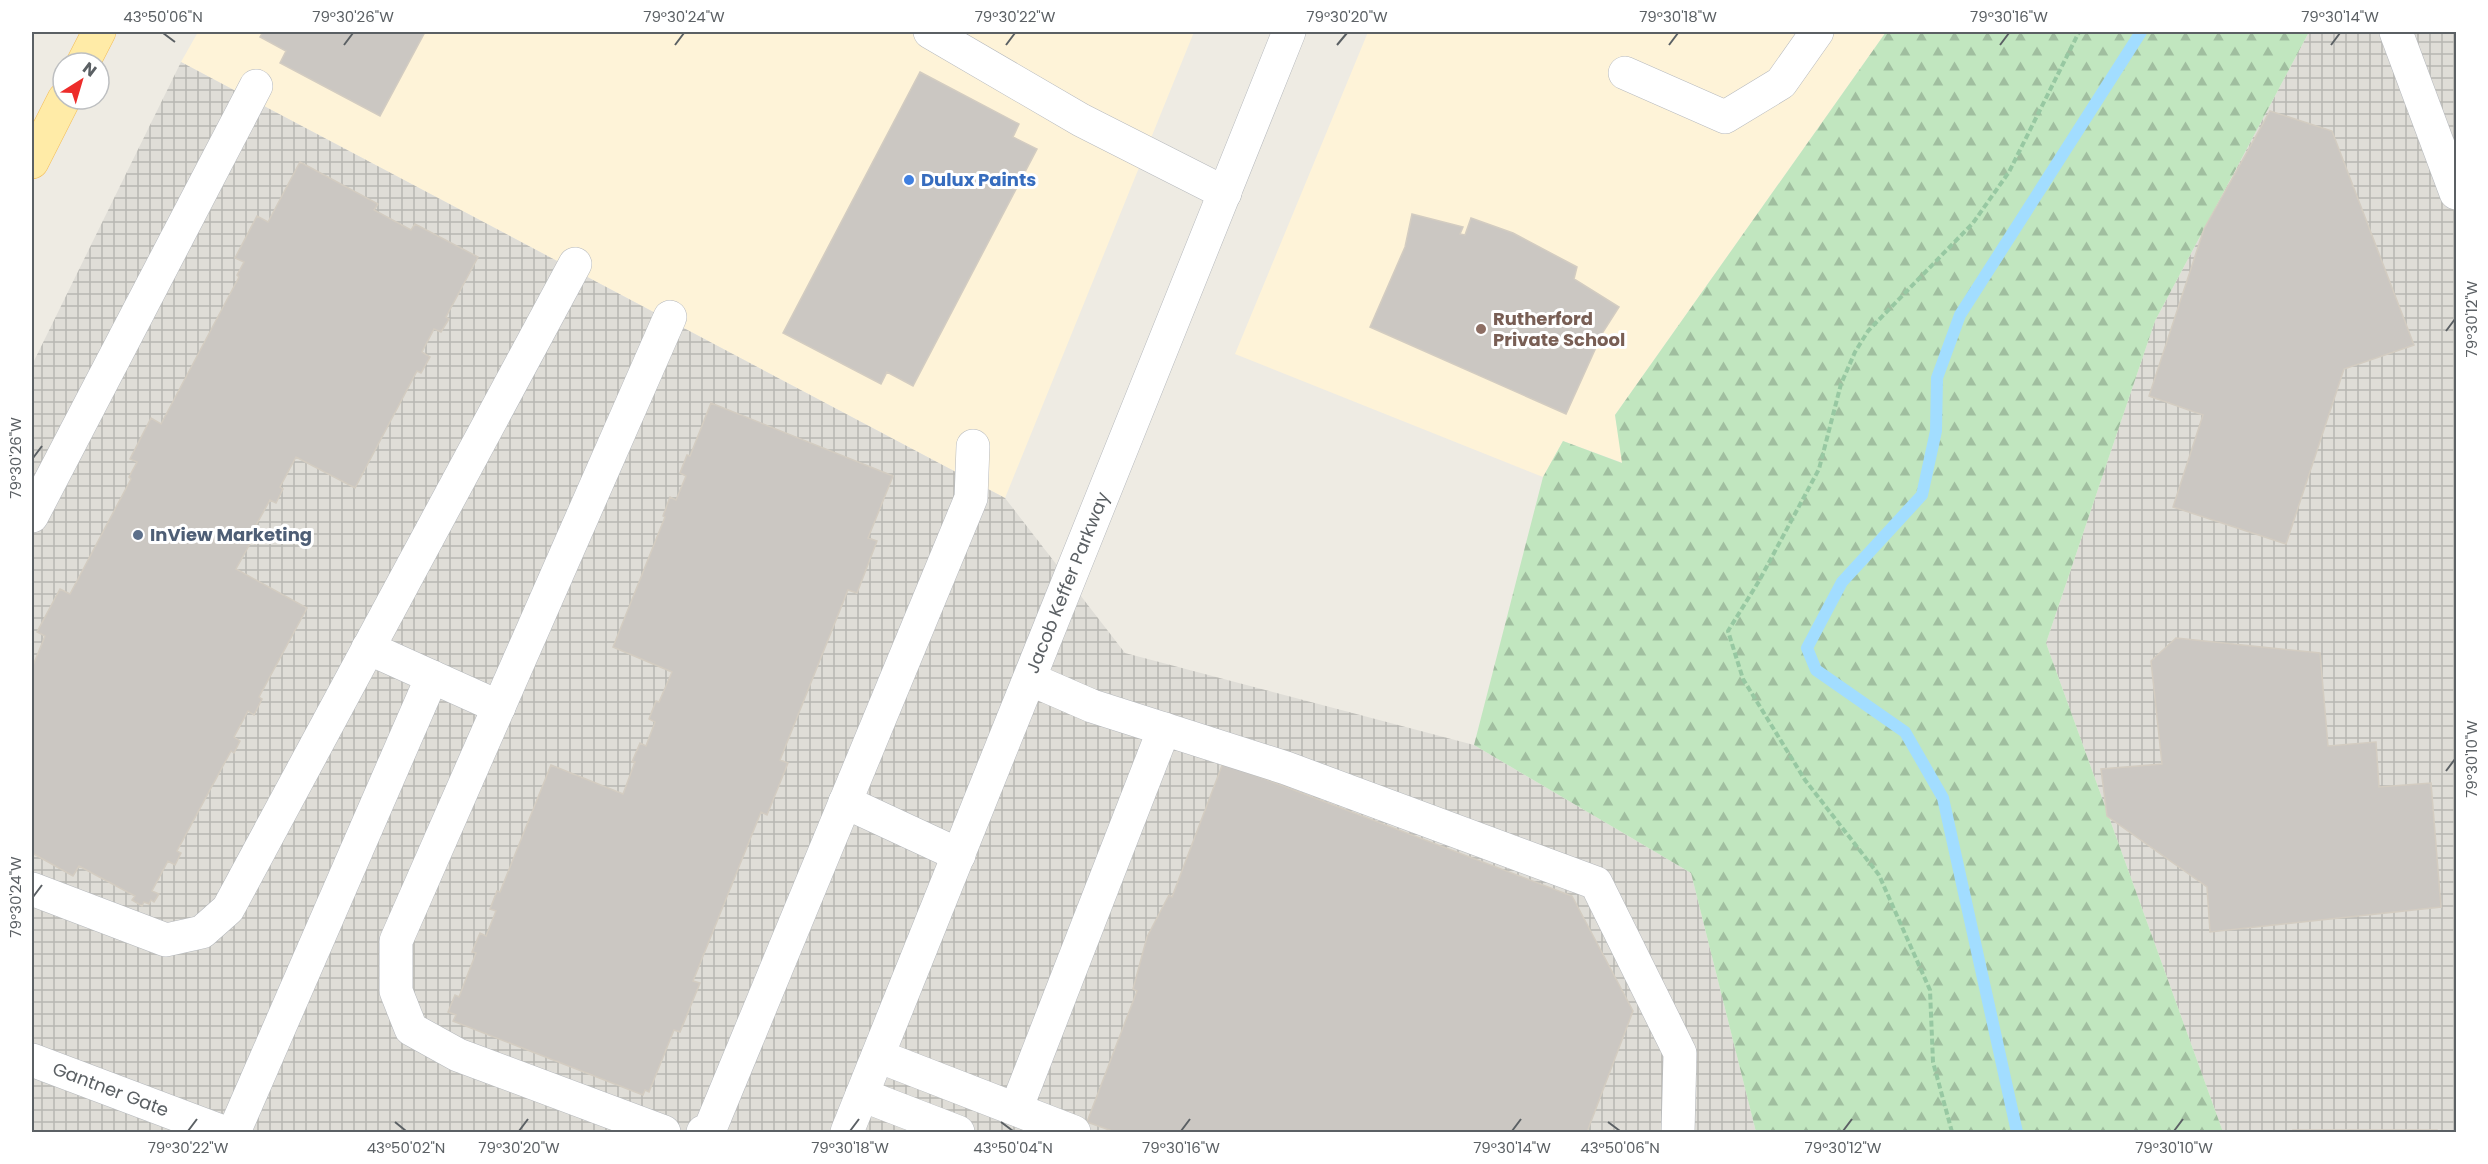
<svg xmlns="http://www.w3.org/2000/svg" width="2488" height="1164" viewBox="0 0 2488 1164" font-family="Poppins,sans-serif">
<defs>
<pattern id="industrial-grid" width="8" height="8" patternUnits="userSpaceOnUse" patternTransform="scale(1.5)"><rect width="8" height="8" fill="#dfddd7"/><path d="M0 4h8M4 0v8" fill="none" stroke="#b8b7b2"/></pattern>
<pattern id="forest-firs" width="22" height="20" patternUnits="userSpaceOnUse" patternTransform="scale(1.5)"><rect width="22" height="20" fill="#c1e6bf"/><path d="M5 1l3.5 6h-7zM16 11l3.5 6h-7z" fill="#a0be9f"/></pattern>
</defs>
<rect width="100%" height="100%" fill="#eeebe3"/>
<path fill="#fef3d8" d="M198 32H1194L1005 498 181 62Z
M1368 32H1886L1615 415 1623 463 1563 441 1543 477 1235 354Z"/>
<path fill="url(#industrial-grid)" d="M2309 32H2456V1132H2223L2046 643 2155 321Z
M181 62 1005 498 1125 653 1474 745 1691 873 1756 1132H32V365Z"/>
<path fill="url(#forest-firs)" d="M1886 32H2309L2155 321 2046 643 2223 1132H1756L1691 873 1474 745 1543 477 1563 441 1622 463 1615 415Z"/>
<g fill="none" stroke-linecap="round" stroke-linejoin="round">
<path stroke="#a2ddff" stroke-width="12" d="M2017 1132 1943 798 1905 732 1816 670 1807 648 1842 582 1922 495 1936 431 1937 378 1960 315 2141 32"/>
</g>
<path fill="#cbc7c2" stroke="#d3ccc1" stroke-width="1.5" d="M263 32H425L380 116 280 63 286 51 260 37Z
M920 72 1019 124 1013 137 1037 149 913 386 887 372 881 384 783 333Z
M2270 111 2332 131 2414 345 2344 369 2286 544 2173 507 2203 415 2149 396 2204 229Z
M300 162 378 204 374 210 411 230 415 224 478 257 446 317 449 319 441 332 434 329 422 352 430 357 421 373 417 371 355 488 296 457 280 487 283 489 276 503 270 500 255 527 262 531 255 544 251 542 236 569 307 608 259 697 262 699 254 715 248 711 234 737 240 741 234 753 231 751 177 851 181 853 175 865 168 861 152 891 159 894 154 902 151 900 149 904 144 902 142 906 132 900 135 896 79 866 73 876 32 853V668L45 636 37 632 60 589 70 594 131 479 129 477 137 462 130 459 151 418 161 424 239 277 237 275 244 262 235 258 257 216 268 222Z
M1412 214 1463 227 1460 234 1465 235 1471 218 1513 233 1577 267 1574 279 1619 307 1603 332 1566 414 1370 327 1405 247Z
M711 403 893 476 868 538 877 541 857 593 848 590 780 760 788 763 767 815 761 812 693 981 700 983 680 1032 674 1030 649 1092 645 1090 643 1095 453 1021 456 1015 448 1012 455 995 459 997 476 953 472 952 480 933 486 936 496 911 490 909 497 891 500 892 551 765 623 794 635 762H632L640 743 646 746 655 722 649 719 656 701 659 702 672 672 613 647 665 517 663 516 670 497 676 500 686 476 680 473 687 455 690 456Z
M2176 638 2320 653 2328 746 2376 742 2379 787 2431 783 2441 907 2210 932 2207 887 2107 816 2101 769 2162 764 2151 661Z
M1223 763 1572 896 1633 1011 1587 1132H1115L1087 1122 1137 991 1133 989 1147 937 1169 895 1172 897Z
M2293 1130H2437V1132H2293Z"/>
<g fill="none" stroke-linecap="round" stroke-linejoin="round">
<defs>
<g id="minor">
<path d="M930 32 1081 120 1225 193"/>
<path d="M2396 32 2456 193"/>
<path d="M1625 73 1725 117 1781 83 1817 32"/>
<path d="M32 516 256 86"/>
<path d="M368 648 499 707"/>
<path d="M1030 679 1092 706 1286 768 1596 883 1680 1053 1678 1132"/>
<path d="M845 802 959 855"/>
<path d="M32 889 166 940 202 932 228 909 575 264"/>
<path d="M878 1056 1074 1132"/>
<path id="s1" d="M32 1060 223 1132"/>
<path d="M862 1095 958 1132"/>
<path d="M1016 1109 1164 729"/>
<path d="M234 1132 432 677"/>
<path d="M664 1132 458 1055 411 1029 396 991V941L670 317"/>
<path d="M703 1132 710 1129 971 498 973 446"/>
<path id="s2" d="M847 1132 1289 32"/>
</g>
<path id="major" d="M83 63 99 32
M32 162 64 99"/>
</defs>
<use href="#minor" stroke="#b6b9bd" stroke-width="34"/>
<use href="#major" stroke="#f4bd56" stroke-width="34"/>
<path stroke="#97c8a2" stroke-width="4" stroke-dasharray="6 3" stroke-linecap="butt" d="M1952 1132 1933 1062 1930 990 1879 875 1805 780 1743 679 1728 631 1759 581 1819 469 1841 384 1855 352 1868 331 1973 223 2009 172 2079 32"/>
<use href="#minor" stroke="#fff" stroke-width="33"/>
<use href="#major" stroke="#ffeba7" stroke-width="33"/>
</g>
<path fill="none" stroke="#5b6064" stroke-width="2" d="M163 33 175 42M344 45 353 33M675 45 684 33M1006 45 1015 33M1337 45 1347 33M1669 45 1678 33M2000 45 2009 33M2331 45 2340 33M2446 331 2455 319M33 458 42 446M2446 771 2455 759M33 897 42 885M395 1122 406 1131M1001 1122 1013 1131M1608 1122 1620 1131M188 1131 197 1119M519 1131 528 1119M850 1131 859 1119M1181 1131 1190 1119M1512 1131 1521 1119M1843 1131 1852 1119M2174 1131 2183 1119"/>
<circle fill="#3f7fe0" stroke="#fff" stroke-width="2" cx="909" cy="180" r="6"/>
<circle fill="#8d6e63" stroke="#fff" stroke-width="2" cx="1481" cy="329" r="6"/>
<circle fill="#5c6f8a" stroke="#fff" stroke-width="2" cx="138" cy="535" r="6"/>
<g text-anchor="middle" stroke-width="6" stroke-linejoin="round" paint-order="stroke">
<g font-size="18" font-weight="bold" fill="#366cbe" stroke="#fff" text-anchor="start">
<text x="921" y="186">Dulux Paints</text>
</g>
<g font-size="18" font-weight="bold" fill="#785e54" stroke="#fff" text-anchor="start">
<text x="1493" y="325">Rutherford<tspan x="1493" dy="21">Private School</tspan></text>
</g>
<g font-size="18" font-weight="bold" fill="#4e5e75" stroke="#fff" text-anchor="start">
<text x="150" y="541">InView Marketing</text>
</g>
<g font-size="18" fill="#5b6064" stroke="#fff">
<text dy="6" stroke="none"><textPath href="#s2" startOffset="592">Jacob Keffer Parkway</textPath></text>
<text dy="6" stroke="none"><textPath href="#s1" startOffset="84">Gantner Gate</textPath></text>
</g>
</g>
<rect width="2488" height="1164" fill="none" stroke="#ffffff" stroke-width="66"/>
<g transform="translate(81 81) rotate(37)"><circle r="28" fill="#ffffff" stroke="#bdbfc1" stroke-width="1.5"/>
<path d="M0-4.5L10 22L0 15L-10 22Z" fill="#ed2c2a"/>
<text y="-9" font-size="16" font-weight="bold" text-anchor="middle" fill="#5b6064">N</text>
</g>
<rect x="33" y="33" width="2422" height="1098" fill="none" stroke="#5b6064" stroke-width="2"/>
<g font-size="15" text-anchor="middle" fill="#5b6064">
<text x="163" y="22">43°50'06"N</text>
<text x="353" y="22">79°30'26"W</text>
<text x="684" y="22">79°30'24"W</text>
<text x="1015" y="22">79°30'22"W</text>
<text x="1347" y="22">79°30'20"W</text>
<text x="1678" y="22">79°30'18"W</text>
<text x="2009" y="22">79°30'16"W</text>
<text x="2340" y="22">79°30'14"W</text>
<text transform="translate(2472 319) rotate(-90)" y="5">79°30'12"W</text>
<text transform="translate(16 458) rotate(-90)" y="5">79°30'26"W</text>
<text transform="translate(2472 759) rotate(-90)" y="5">79°30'10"W</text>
<text transform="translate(16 897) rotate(-90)" y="5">79°30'24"W</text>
<text x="188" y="1153">79°30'22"W</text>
<text x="406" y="1153">43°50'02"N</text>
<text x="519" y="1153">79°30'20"W</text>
<text x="850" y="1153">79°30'18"W</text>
<text x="1013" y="1153">43°50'04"N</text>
<text x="1181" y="1153">79°30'16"W</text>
<text x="1512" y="1153">79°30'14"W</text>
<text x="1620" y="1153">43°50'06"N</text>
<text x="1843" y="1153">79°30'12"W</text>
<text x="2174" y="1153">79°30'10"W</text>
</g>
</svg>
